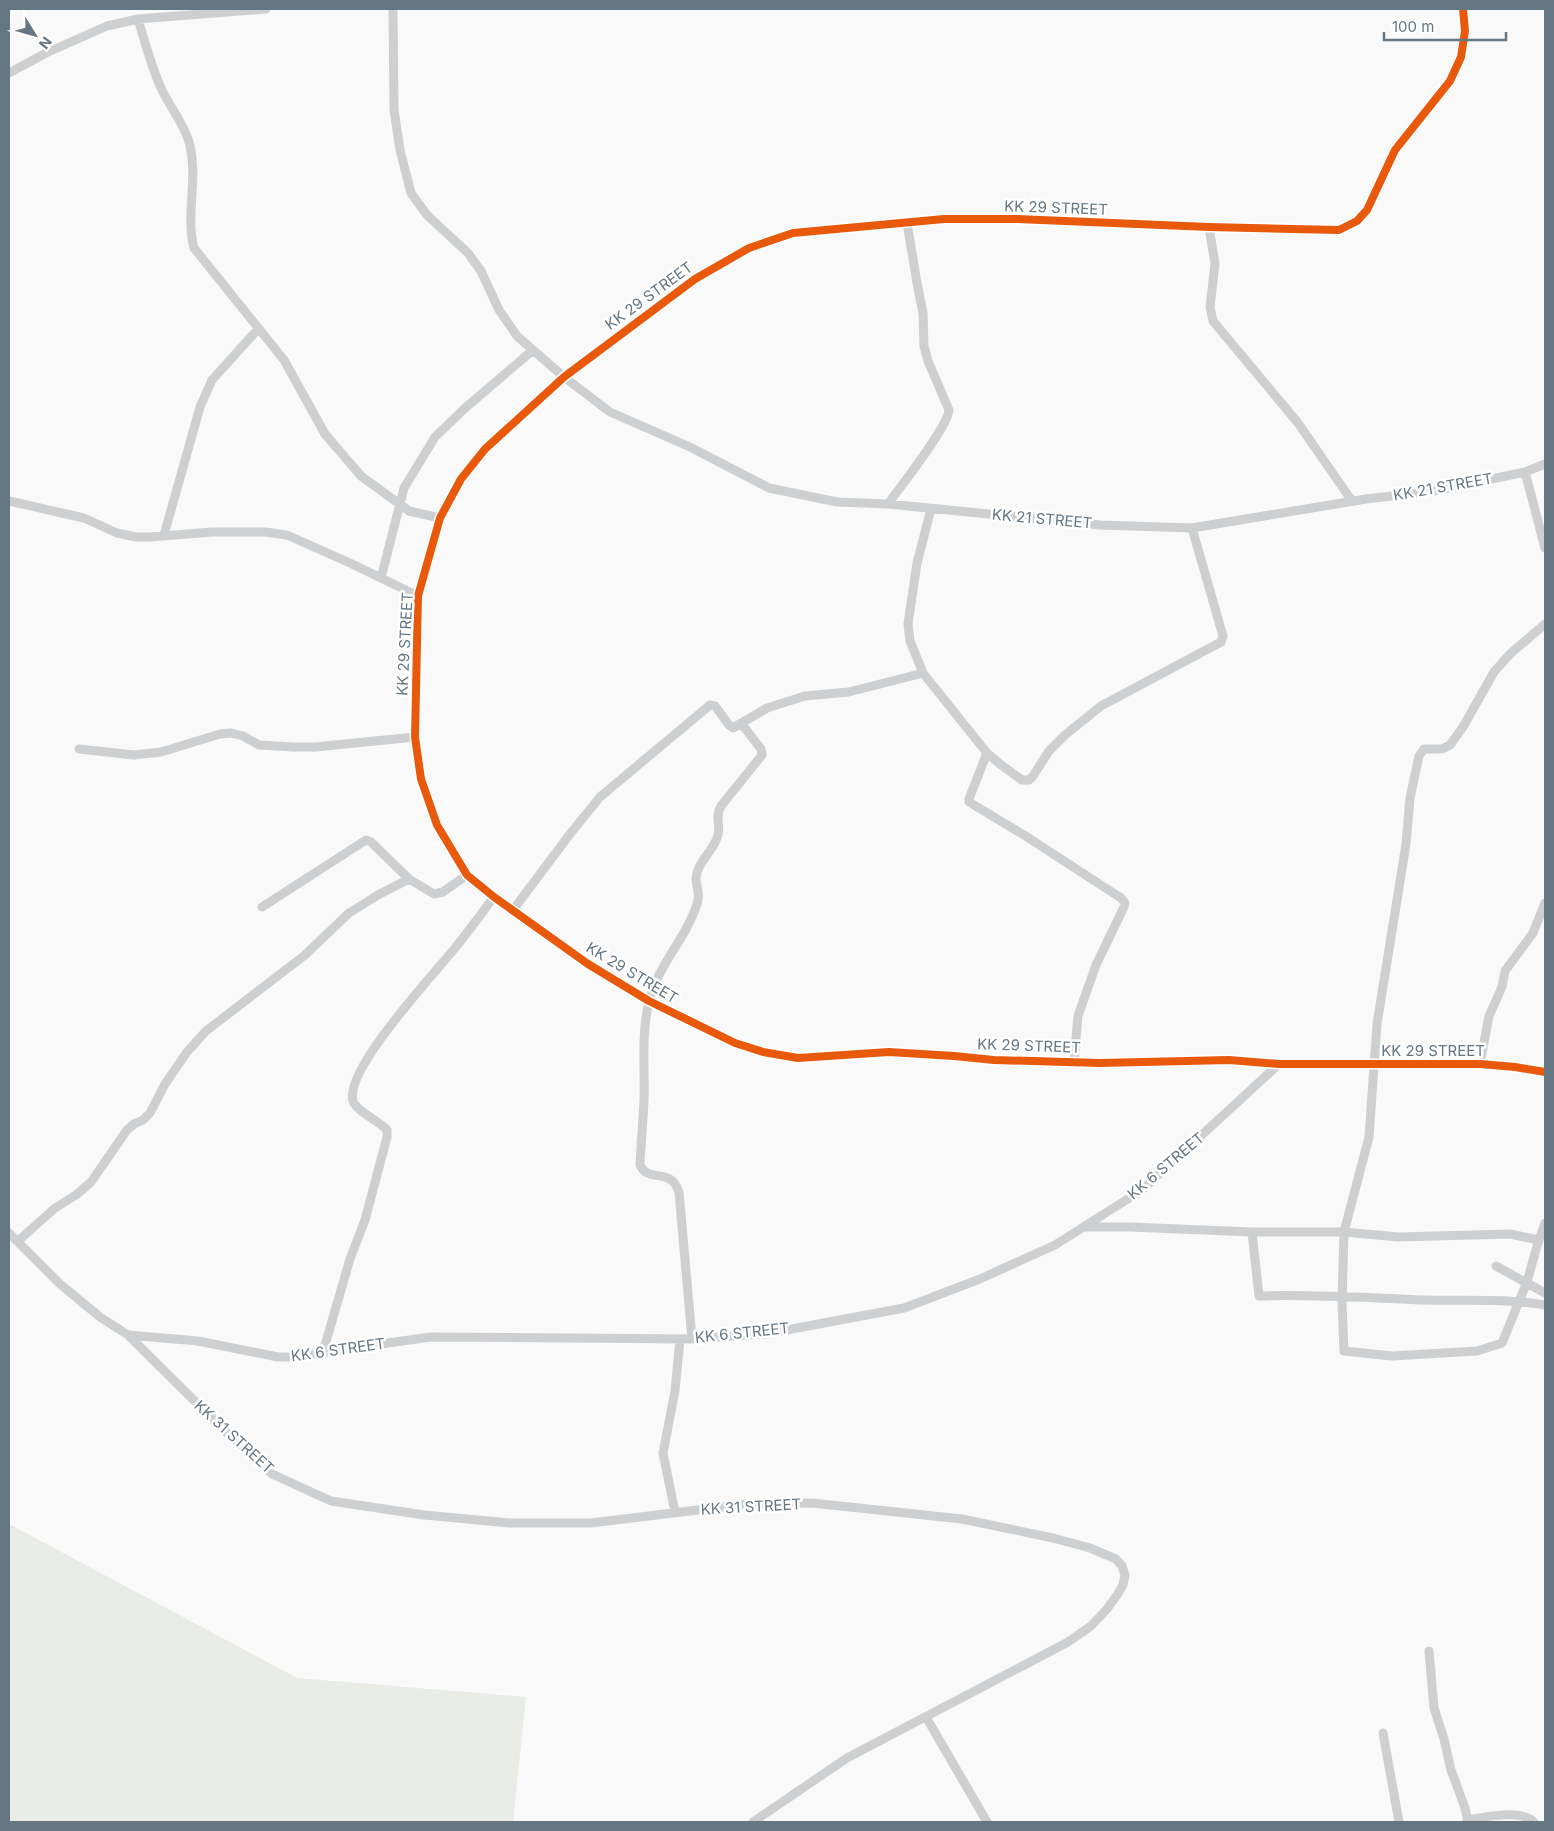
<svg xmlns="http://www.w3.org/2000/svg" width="1554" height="1831" viewBox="0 0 1554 1831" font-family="Inter,sans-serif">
<rect width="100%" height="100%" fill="#f9f9f9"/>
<path fill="#e8ebe6" d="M9 1524 297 1678 526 1697 513 1822H9Z"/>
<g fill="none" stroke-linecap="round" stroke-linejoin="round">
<path stroke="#cecfd0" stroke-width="9" d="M393 9 394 110 400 150 411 193 427 215 468 253 481 271 499 310 517 336 564 377 610 412 690 447 769 488 837 502 888 504 1100 525 1192 528 1366 499 1434 491 1525 472 1545 464
M1463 9 1465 31 1461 57 1450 81 1395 150 1367 210 1357 221 1339 230 1209 227 1017 219H944L793 233 749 248 695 279 564 377 485 449 461 479 440 518 418 596 415 737 421 779 437 825 467 875 494 897 588 964 649 1001 735 1043 763 1052 798 1058 889 1052 954 1056 994 1060 1100 1063 1229 1060 1279 1064H1480L1515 1067 1545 1072
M138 19C145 42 151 66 161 88 169 106 184 123 189 142 199 179 185 214 194 248L284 360 325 434 361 476 409 511 440 518
M9 73 46 53 107 26 138 19 266 9
M1209 227 1215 264 1210 307 1213 321 1298 423 1352 501
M1525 472 1545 548
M9 501 84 518 117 533 136 537H150L212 532H265L287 535 350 563 418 596
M888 504C900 487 948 427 949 410L928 361 924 346 923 313 917 283 907 223
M931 509 917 563 908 624 910 641 923 673 987 753 1000 764 1022 780H1029L1033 776 1049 751 1065 735 1101 706 1221 642 1223 636 1192 528
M164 535 200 407 212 380 258 329
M381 578 404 488 435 437 464 409 533 350
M1545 624 1510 654 1494 672 1463 727 1450 745 1442 749H1424L1419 756 1410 798 1406 844 1377 1024 1369 1137 1344 1232 1342 1302 1344 1351 1392 1356 1477 1351 1502 1343 1527 1282 1537 1246 1545 1223
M79 749 134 755 161 752 220 734 231 733 243 736 259 745 294 747H315L415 737
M987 753 969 799V802L1024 835 1121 898 1125 903 1124 907 1096 965 1078 1016 1074 1062
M262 907 366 840 371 842 409 879 434 894 443 892 467 875
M513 910 570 834 600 797 710 705 715 706 729 725 733 728 767 708 805 696 849 692 923 673
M1480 1064 1489 1016 1502 987 1505 971 1533 933 1545 903
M1084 1227H1130L1252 1232 1259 1296C1314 1294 1369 1298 1423 1300 1464 1301 1505 1298 1545 1305
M1252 1232H1344L1398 1237 1510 1234 1539 1240
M9 1233 60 1284 100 1317 128 1335 225 1431 272 1474 331 1501 424 1515 510 1523H591L747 1504 812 1503 962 1519 1053 1538 1090 1548 1116 1559 1122 1566 1125 1575 1123 1585 1117 1595 1107 1609 1091 1626 1068 1642 847 1758 753 1822
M18 1241 55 1208 76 1195 91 1182 127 1130 134 1124 143 1120 150 1113 165 1084 187 1052 206 1031 305 955 349 913 378 895 409 879
M1496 1266 1545 1293
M128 1335 198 1341 278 1357H300L323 1352 431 1337 692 1339 765 1334 904 1308 980 1279 1055 1245 1142 1190 1279 1064
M692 1339 679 1192C670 1166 649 1184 640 1165 641 1143 643 1122 644 1100 645 1068 641 1034 649 1002 657 966 686 939 697 904 701 893 696 888 696 878 697 863 712 852 717 838 722 826 714 818 721 806L762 755 761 749 741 723
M323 1352 350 1259 365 1220 387 1137V1130C380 1122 355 1110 353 1101 344 1070 434 974 455 948 468 932 481 914 494 897
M675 1512 663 1453 675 1391 680 1339
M1429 1651 1434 1708 1444 1739 1451 1770 1465 1808 1468 1822
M926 1717 987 1822
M1383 1733 1399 1822
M1467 1820C1484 1817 1522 1809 1534 1822"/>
<defs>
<path id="cycleway" d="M1463 9 1465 31 1461 57 1450 81 1395 150 1367 210 1357 221 1339 230 1209 227 1017 219H944L793 233 749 248 695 279 564 377 485 449 461 479 440 518 418 596 415 737 421 779 437 825 467 875 494 897 588 964 649 1001 735 1043 763 1052 798 1058 889 1052 954 1056 994 1060 1100 1063 1229 1060 1279 1064H1480L1515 1067 1545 1072"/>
</defs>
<use href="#cycleway" stroke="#fff" stroke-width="11"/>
<use href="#cycleway" stroke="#e8590c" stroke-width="8"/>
</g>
<g text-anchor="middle" stroke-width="5" stroke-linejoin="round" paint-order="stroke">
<g font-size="15" fill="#657683" stroke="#fff">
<text transform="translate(1056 208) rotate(2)" y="5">KK 29 STREET</text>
<text transform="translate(649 296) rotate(-36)" y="5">KK 29 STREET</text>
<text transform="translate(1443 487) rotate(-10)" y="5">KK 21 STREET</text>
<text transform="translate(1042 519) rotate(5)" y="5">KK 21 STREET</text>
<text transform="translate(405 644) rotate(-87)" y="5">KK 29 STREET</text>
<text transform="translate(632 973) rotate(31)" y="5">KK 29 STREET</text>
<text transform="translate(1029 1046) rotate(2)" y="5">KK 29 STREET</text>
<text x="1433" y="1056">KK 29 STREET</text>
<text transform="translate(1166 1166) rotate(-40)" y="5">KK 6 STREET</text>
<text transform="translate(742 1333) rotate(-6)" y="5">KK 6 STREET</text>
<text transform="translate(338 1350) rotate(-8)" y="5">KK 6 STREET</text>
<text transform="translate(234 1437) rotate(42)" y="5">KK 31 STREET</text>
<text transform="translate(751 1507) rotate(-3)" y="5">KK 31 STREET</text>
</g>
</g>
<rect width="1554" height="1831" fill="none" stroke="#657683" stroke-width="20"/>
<g transform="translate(35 35) rotate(127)" stroke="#ffffff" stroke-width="4" paint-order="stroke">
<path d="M0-4L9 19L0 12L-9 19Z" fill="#657683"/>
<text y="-8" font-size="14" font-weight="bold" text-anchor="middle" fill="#657683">N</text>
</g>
<path d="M1384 32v8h122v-8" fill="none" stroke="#657683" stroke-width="2.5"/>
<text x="1392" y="32" font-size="15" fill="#657683" stroke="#ffffff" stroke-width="4" paint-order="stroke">100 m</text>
</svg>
